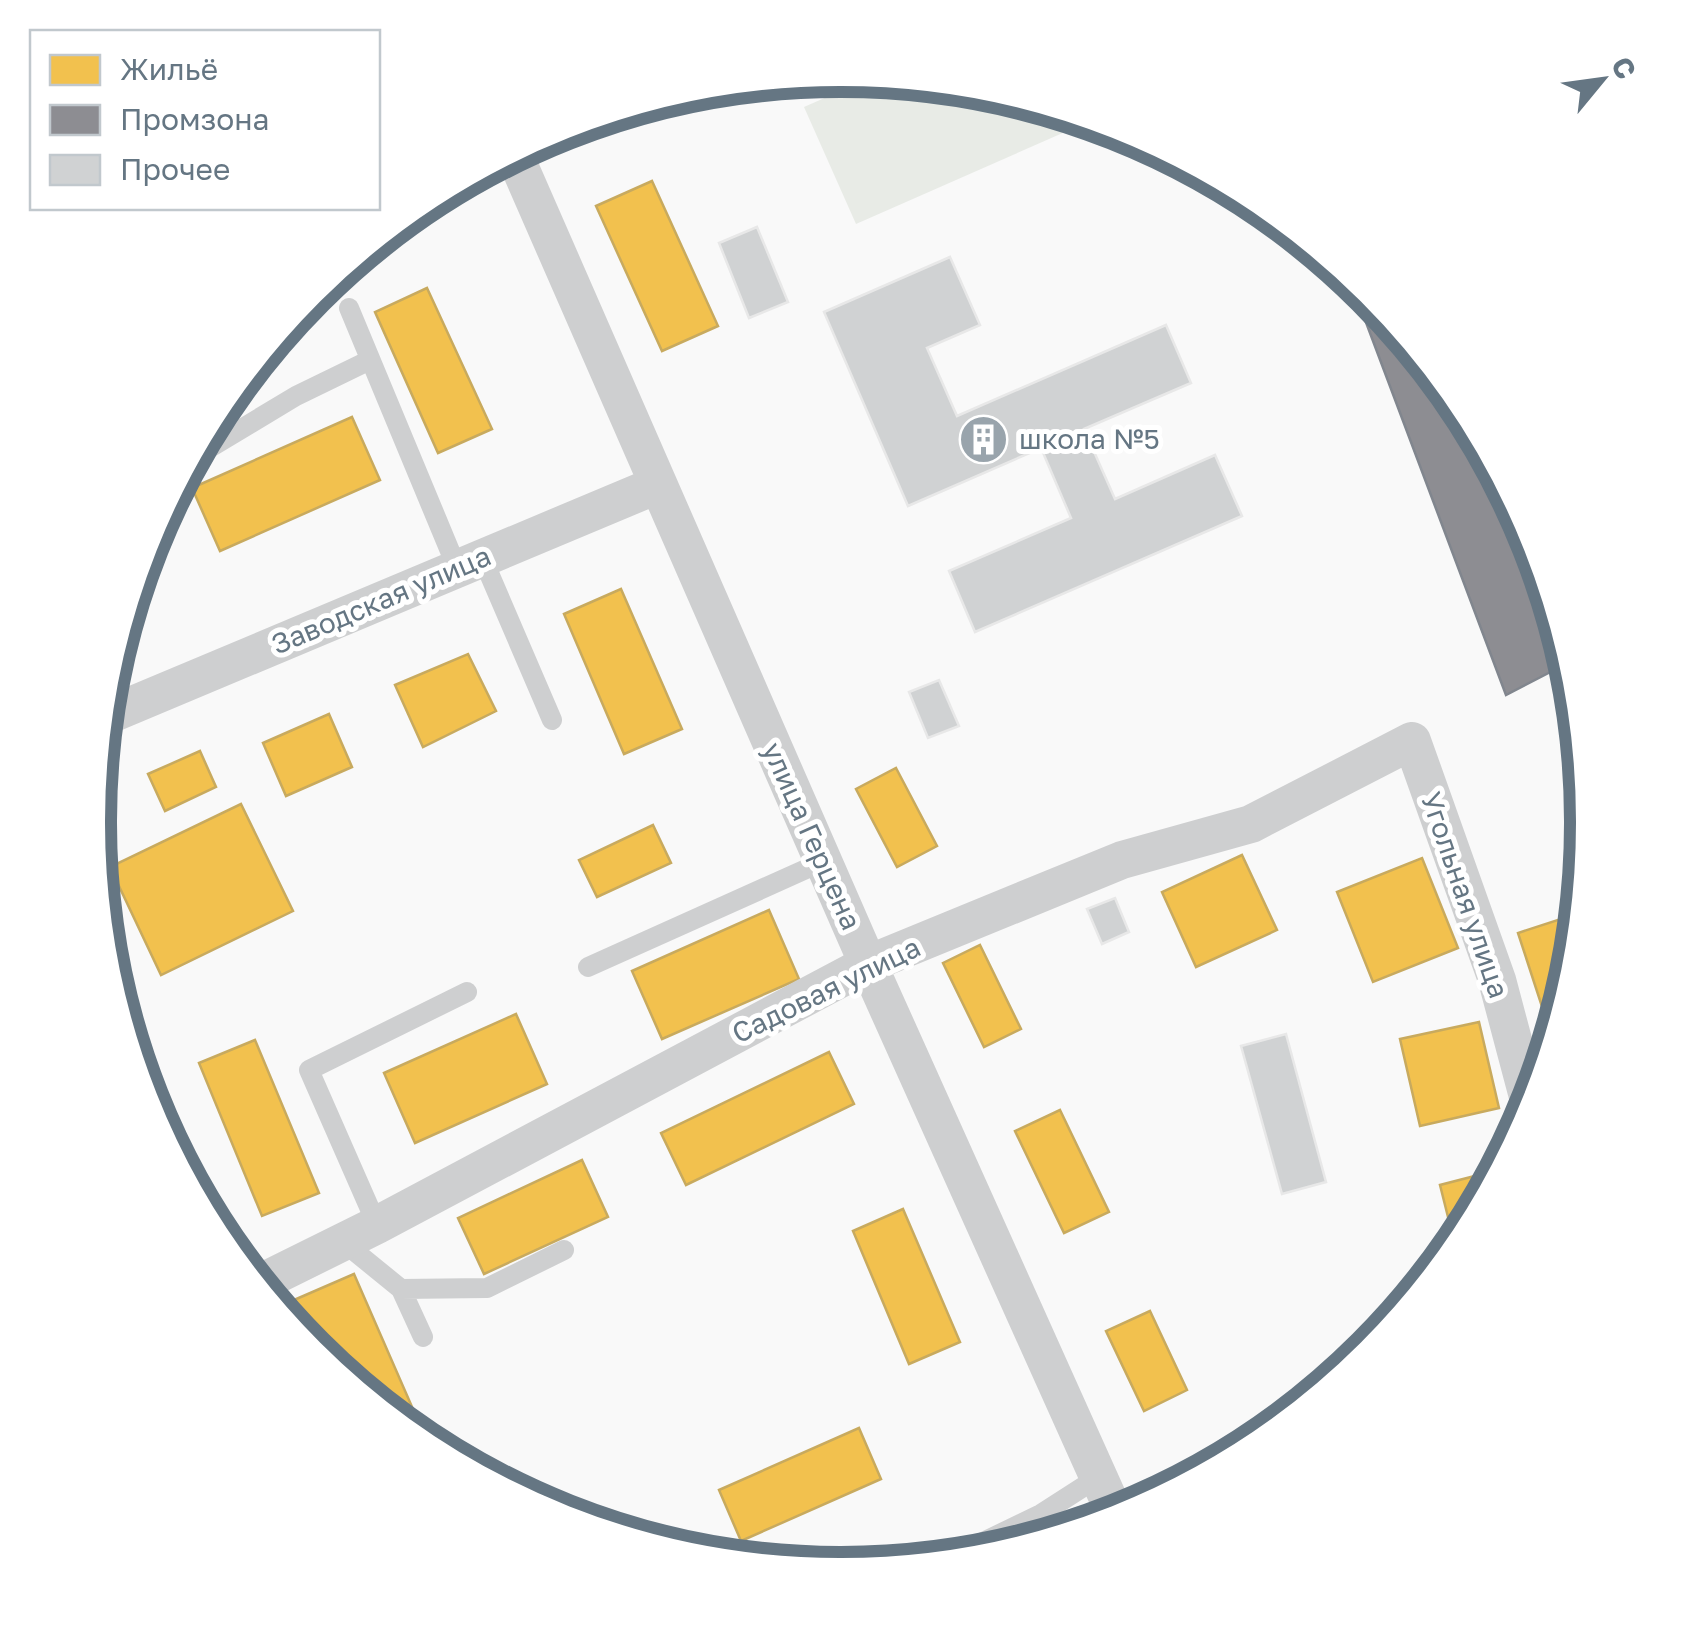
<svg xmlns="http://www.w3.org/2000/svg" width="1682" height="1644" viewBox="0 0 1682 1644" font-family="'Golos Text',sans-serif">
<rect width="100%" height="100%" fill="#f9f9f9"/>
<path fill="#e8ebe6" d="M870 78 987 89 1090 121 856 224 804 107Z"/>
<path fill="#f2c14e" stroke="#c8aa5e" stroke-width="2.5" d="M631 109 568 137 565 129Z
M652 181 718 326 662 351 596 206Z
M427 288 492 429 438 453 375 312Z
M352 417 380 480 220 551 192 488Z
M621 589 682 729 624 754 564 614Z
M468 654 496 711 423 747 395 685Z
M329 714 352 767 286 796 263 743Z
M200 751 216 787 165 811 148 774Z
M896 768 937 846 897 867 856 789Z
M241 804 293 911 161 975 110 867Z
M653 825 671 863 597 897 579 860Z
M1242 855 1277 930 1196 967 1162 892Z
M1422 858 1458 948 1373 982 1337 892Z
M769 910 799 979 662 1039 632 971Z
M1570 916 1577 936 1574 968 1557 1022 1548 1025 1518 933Z
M980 945 1021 1029 984 1047 943 963Z
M516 1014 547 1084 415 1143 384 1073Z
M1479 1022 1499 1108 1420 1126 1400 1039Z
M255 1040 319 1193 262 1216 199 1063Z
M829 1052 854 1104 686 1185 661 1133Z
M1060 1110 1109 1212 1064 1233 1015 1131Z
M582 1160 608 1217 484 1274 458 1218Z
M1498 1170 1462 1237 1455 1245 1440 1185Z
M903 1209 960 1342 909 1364 853 1231Z
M354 1274 416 1416 401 1422 318 1355 294 1300Z
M1150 1311 1187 1390 1144 1411 1106 1331Z
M859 1428 881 1479 741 1541 719 1490Z"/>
<path fill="#8d8d92" stroke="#81868e" stroke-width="2.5" d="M1349 277 1370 294 1459 404 1562 666 1506 695Z"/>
<path fill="#d0d2d3" stroke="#e8e8e8" stroke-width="2.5" d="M757 227 788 302 749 318 719 243Z
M950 257 980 325 927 348 957 416 1166 325 1191 383 1084 429 1115 499 1215 455 1242 516 975 632 949 571 1071 518 1041 448 908 506 824 312Z
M939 680 959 726 928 738 909 692Z
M1115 898 1129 932 1102 944 1087 909Z
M1286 1034 1326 1182 1282 1194 1241 1046Z"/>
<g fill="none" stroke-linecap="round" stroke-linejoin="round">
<path stroke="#cecfd0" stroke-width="20" d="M349 308 457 568
M193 458 296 396 370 360
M482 557 552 720
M588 967 824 861
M377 1225 309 1070 467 992
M342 1241 401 1289 423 1337
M401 1289 487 1288 564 1250
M950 1558 1041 1514 1097 1478"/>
<path stroke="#cecfd0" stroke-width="38" d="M514 154 868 964 1116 1516
M104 717 657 485
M258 1284 377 1225 868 964 1122 860 1251 824 1412 741 1497 980 1531 1108"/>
</g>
<defs>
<symbol id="building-disc" viewBox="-11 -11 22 22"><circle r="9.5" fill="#99a4ac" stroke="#fff"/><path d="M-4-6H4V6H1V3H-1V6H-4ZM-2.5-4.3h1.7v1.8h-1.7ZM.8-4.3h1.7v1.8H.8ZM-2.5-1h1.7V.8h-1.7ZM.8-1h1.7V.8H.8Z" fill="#fff"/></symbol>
</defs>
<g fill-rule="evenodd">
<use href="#building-disc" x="956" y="412" width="55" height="55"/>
</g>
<g text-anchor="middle" stroke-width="10" stroke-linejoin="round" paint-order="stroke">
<g font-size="28" fill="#657683" stroke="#fff" text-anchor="start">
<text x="1019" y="449">школа №5</text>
</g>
<g font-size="28" fill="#657683" stroke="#fff">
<text transform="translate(381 600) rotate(-23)" y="10">Заводская улица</text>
<text transform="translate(812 836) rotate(66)" y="10">улица Герцена</text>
<text transform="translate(1465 895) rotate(71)" y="10">Угольная улица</text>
<text transform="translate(826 990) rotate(-26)" y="10">Садовая улица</text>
</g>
</g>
<path d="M0 0H1682V1644H0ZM840 92H841A729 729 0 0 1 1570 821V823A729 729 0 0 1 841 1552H840A729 729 0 0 1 111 823V821A729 729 0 0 1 840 92Z" fill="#fff" fill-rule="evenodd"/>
<path fill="none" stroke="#657683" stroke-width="12" d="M840 92H841A729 729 0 0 1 1570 821V823A729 729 0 0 1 841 1552H840A729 729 0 0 1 111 823V821A729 729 0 0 1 840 92Z"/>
<rect x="30" y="30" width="350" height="180" fill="#ffffff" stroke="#c1c8cd" stroke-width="2.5"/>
<rect x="50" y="55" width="50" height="30" fill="#f2c14e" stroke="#c1c8cd" stroke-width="2.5"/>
<text x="120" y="80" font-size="30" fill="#657683">Жильё</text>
<rect x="50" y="105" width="50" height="30" fill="#8d8d92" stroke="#c1c8cd" stroke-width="2.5"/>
<text x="120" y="130" font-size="30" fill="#657683">Промзона</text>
<rect x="50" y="155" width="50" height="30" fill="#d0d2d3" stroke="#c1c8cd" stroke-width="2.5"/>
<text x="120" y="180" font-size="30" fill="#657683">Прочее</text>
<g transform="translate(1602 80) rotate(61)" stroke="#ffffff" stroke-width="8" paint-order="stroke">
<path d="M0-8L18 38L0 25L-18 38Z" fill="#657683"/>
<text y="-15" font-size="28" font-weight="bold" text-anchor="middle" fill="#657683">С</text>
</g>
</svg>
